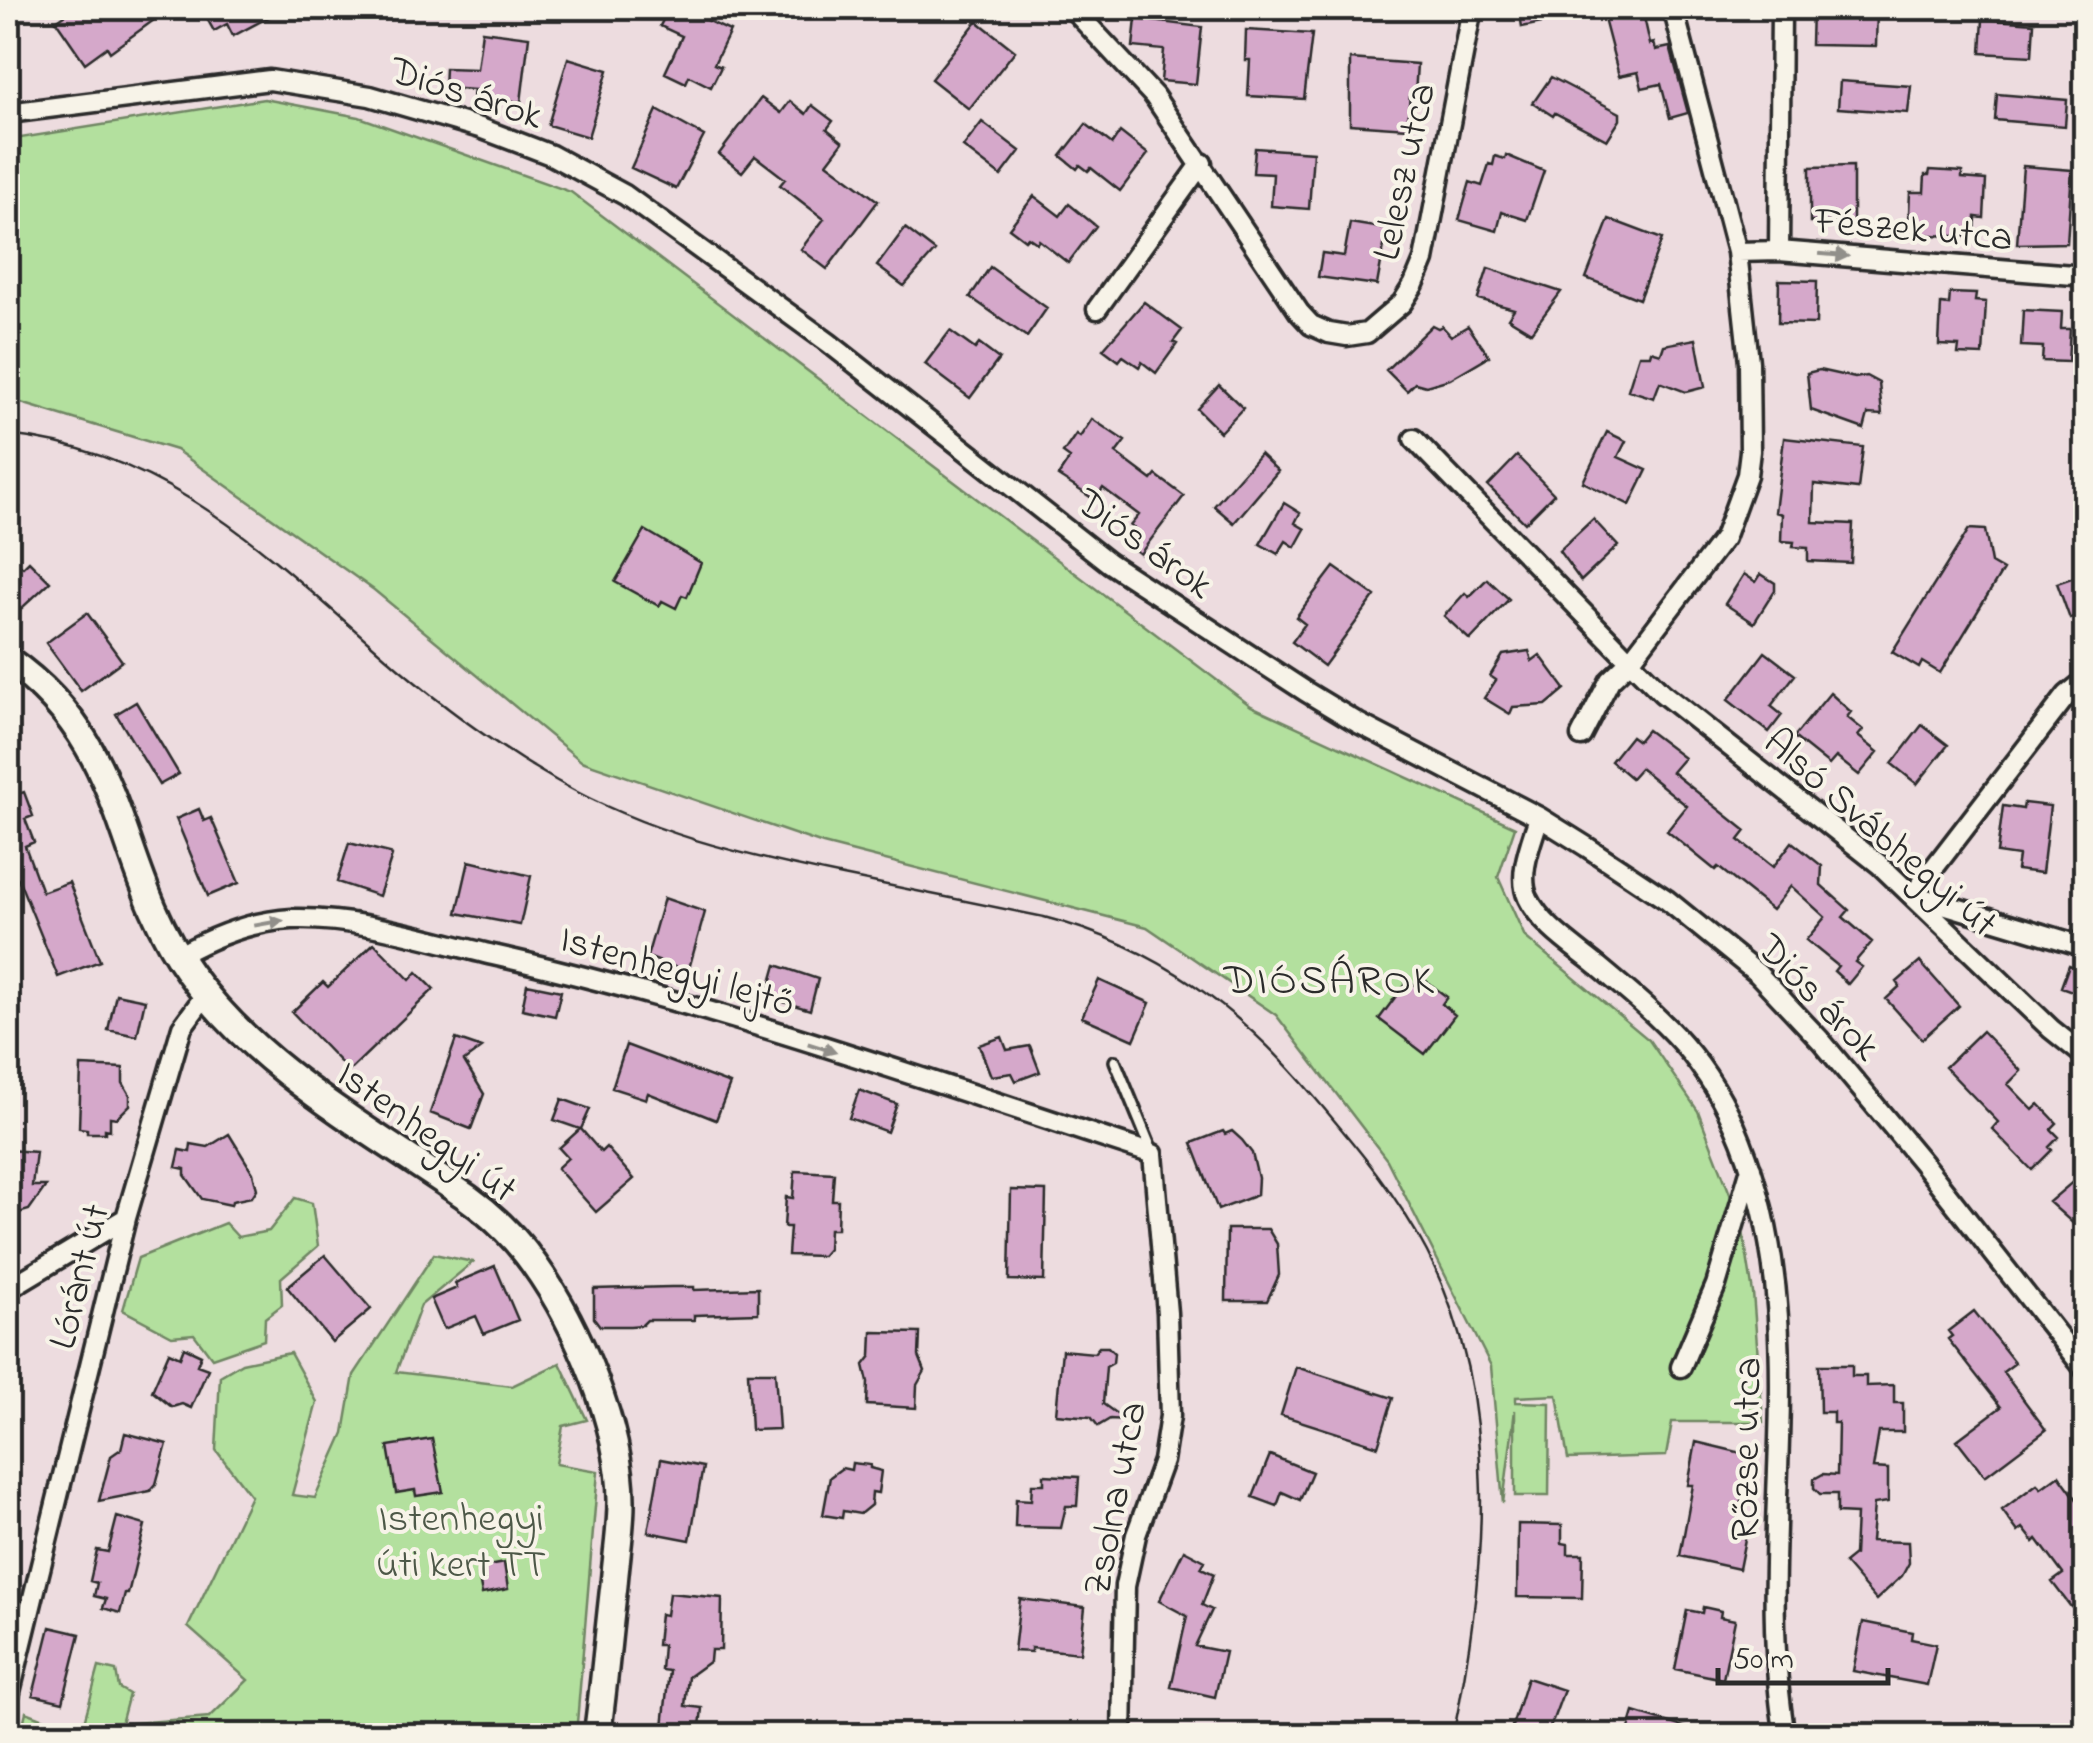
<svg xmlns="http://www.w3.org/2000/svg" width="2093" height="1743" viewBox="0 0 2093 1743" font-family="'Indie Flower',sans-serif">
<rect width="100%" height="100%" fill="#eddcdf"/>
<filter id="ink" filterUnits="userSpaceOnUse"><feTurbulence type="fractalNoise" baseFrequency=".01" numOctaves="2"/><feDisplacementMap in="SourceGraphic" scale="20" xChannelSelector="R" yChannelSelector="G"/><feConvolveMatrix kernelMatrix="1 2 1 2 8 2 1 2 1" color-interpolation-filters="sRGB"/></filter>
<g filter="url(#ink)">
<path fill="#b3e09e" stroke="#6f8664" stroke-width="2.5" d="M264 99 359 117 571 192 1251 706 1515 827 1498 877 1525 937 1649 1040 1698 1111 1742 1225 1753 1293 1763 1422H1672L1666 1456 1568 1459 1557 1395 1516 1397V1402L1550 1403 1549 1496H1515V1410L1503 1503 1491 1366 1387 1160 1276 1015 1147 927 823 844 581 761 374 590 176 450 8 399V140Z
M295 1198 312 1203 318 1246 281 1278 282 1305 265 1318 264 1340 212 1358 194 1334 172 1336 123 1310 138 1258 225 1223 238 1237 269 1231Z
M434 1254 473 1262 421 1305 396 1372 512 1386 560 1363 587 1420 563 1426 556 1464 598 1471 576 1735 20 1736 26 1712 81 1733 99 1667 116 1671 119 1688 129 1694 121 1724 210 1717 248 1680 188 1627 251 1496 216 1450 220 1376 242 1363 290 1353 317 1402 292 1495 315 1498 344 1433 354 1375Z"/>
<path fill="#d5a8ca" stroke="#2b2b2b" stroke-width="2.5" d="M75 8H145L154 20 110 52 107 47 85 63 56 21Z
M201 8H286L233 36 227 24 214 31Z
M669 8H680L730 31 714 64 721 67 711 87 689 76 686 83 665 73 682 36 660 26Z
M1519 8H1575L1576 16 1522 27Z
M1633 8H1642L1650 44 1654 43 1656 50 1670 47 1688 113 1670 118 1661 84 1642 88 1638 72 1619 76 1603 15Z
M1812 8 1877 10 1876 46 1811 45Z
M1136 19 1202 27 1196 84 1161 81 1164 50 1133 47Z
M1983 19 2034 23 2032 56 1981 53Z
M977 21 1015 51 969 109 931 79Z
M1246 30 1312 34 1304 99 1248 96 1250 60H1245Z
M482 31 529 37 521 102 473 96 474 90 444 88 445 68 477 69Z
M568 58 608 70 588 137 548 125Z
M1350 59 1417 64 1415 95 1410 94 1407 128 1350 124Z
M1551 77 1620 113V120L1607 140 1555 113 1553 116 1533 103Z
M1840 81 1911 86 1908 113 1838 108Z
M1997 94 2067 100 2065 126 1995 120Z
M761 98 781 113 790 101 806 114 812 105 833 121 827 129 843 142 827 163 878 201 827 269 801 249 824 219 780 185 785 179 755 156 742 172 719 154Z
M657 110 704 136 676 189 631 168Z
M982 122 1020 151 1001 176 963 147Z
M1086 124 1112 144 1120 132 1148 154 1120 191 1091 168 1088 171 1080 165 1077 169 1061 156Z
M1255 148 1313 152 1309 209 1271 206 1273 174 1253 173Z
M1506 155 1544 171 1527 220 1502 212 1497 231 1459 220 1470 182 1482 186 1489 164 1493 165 1495 156 1505 159Z
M1853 166V222H1810V167Z
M2023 166 2072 170 2067 243 2017 244Z
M1930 170 1962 172V178L1986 180 1984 218 1976 217 1975 237 1908 234 1910 192H1924L1925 175H1929Z
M1034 196 1060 216 1069 204 1096 226 1068 263 1039 240 1037 243 1028 237 1025 240 1009 228Z
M1609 219 1662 239 1639 299 1586 278Z
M1350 223 1387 229 1377 285 1318 277 1322 253 1344 256Z
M905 228 935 251 904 286 877 266Z
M990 267 1047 308 1027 337 970 297Z
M1488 268 1561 292 1531 332 1508 318 1514 309 1478 299Z
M1779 280 1817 281 1816 324 1778 323Z
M1950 293 1976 294 1975 301 1986 302 1983 355 1958 354 1959 346 1939 345 1941 304 1949 305Z
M1144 302 1182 330 1173 342 1177 344 1156 373 1142 362 1139 367 1123 356 1119 361 1103 349Z
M2023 310 2062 312 2061 329H2070L2068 362 2042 361 2043 347 2021 346Z
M1432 325 1438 328 1442 326 1451 336 1468 326 1489 356 1450 379 1426 386 1415 383 1407 391 1386 370Z
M950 331 975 349 979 344 999 359 970 398 925 364Z
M1696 339 1705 387 1686 392 1660 382 1654 398 1628 390 1639 355H1650L1651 351 1661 354 1664 345Z
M1819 370 1855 378 1866 376 1879 383 1882 415 1868 414 1864 429 1811 410 1807 373Z
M1219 385 1243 408 1220 432 1197 409Z
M1092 419 1125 441 1116 453 1152 480 1156 475 1184 496 1140 554 1125 542 1135 529 1130 526 1139 515 1103 488 1095 500 1058 476 1070 458 1063 453 1076 434 1080 437Z
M1607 432 1626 441 1618 457 1647 470 1630 505 1583 482Z
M1784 438 1863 447 1858 489 1814 484 1813 522 1853 524 1851 563 1808 561V548L1793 547 1794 542 1781 541 1782 514 1775 512Z
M1260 454 1278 471 1234 523 1214 506Z
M1517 456 1554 494 1525 523 1488 486Z
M1284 503 1300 513 1295 523 1305 529 1295 547 1286 541 1278 554 1260 544Z
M1593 519 1618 546 1581 581 1559 551Z
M1969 529 1985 530 1991 563 2003 570 1940 673 1922 662 1919 668 1892 652Z
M645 530 701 563 687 597 682 595 676 608 662 601 659 606 615 582Z
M8 559 23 567 29 561 50 582 8 621Z
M1334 567 1375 596 1324 666 1292 642 1305 624 1296 617Z
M2086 573V614L2070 619 2057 583Z
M1744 574 1756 582 1761 574 1775 583V590L1754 623 1725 604Z
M1487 579 1509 599 1470 640 1444 616 1465 593 1469 597Z
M87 613 122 661 81 691 46 643Z
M1529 651 1532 661 1540 655 1565 689 1546 705 1513 707 1510 714 1484 698 1496 680 1490 676 1503 655Z
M1765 652 1795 675 1771 706 1782 715 1769 732 1728 700Z
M1830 693 1851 712 1847 717 1863 730 1858 736 1878 752 1859 775 1836 757 1829 765 1794 737Z
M136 702 179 774 159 785 116 714Z
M1922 725 1948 745 1917 784 1892 764Z
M1647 730 1684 758 1672 772 1746 831 1739 840 1773 867 1792 842 1822 866 1821 885 1849 910 1843 917 1872 942 1855 962 1862 967 1848 984 1834 971 1838 966 1806 940 1825 917 1791 886 1772 910 1718 867 1715 870 1667 831 1687 806 1640 768 1631 778 1611 761 1631 736 1638 741Z
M8 778 15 795 24 792 33 816 25 819 34 842 25 846 42 892 69 882 100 961 58 977 18 878 8 882Z
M2024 803 2050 806 2042 873 2016 870 2018 856 1997 853 2003 806 2023 809Z
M199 809 204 821 211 818 239 883 208 896 176 819Z
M349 843 390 853 392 856 379 896 337 882Z
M469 861 531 876 520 925 457 913Z
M664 898 705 912 688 972 647 957Z
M374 943 410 980 417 972 434 989 349 1071 292 1012 323 982 328 987Z
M1920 962 1959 1006 1922 1039 1886 999 1900 986 1897 982Z
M776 965 818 979 810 1010 767 997Z
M2069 965 2086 971V996L2061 987Z
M1099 980 1150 1003 1134 1040 1082 1017Z
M1408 980 1420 989 1426 981 1447 997 1442 1004 1455 1015 1425 1054 1379 1019Z
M527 984 561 991 555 1016 522 1009Z
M116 994 145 1000 137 1036 108 1030Z
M1982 1031 2021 1071 2008 1084 2033 1110 2039 1104 2057 1123 2051 1129 2059 1137 2049 1147 2052 1150 2032 1170 1992 1129 1998 1122 1945 1067Z
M1002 1037 1007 1050 1030 1046 1040 1072 1016 1081 1012 1073 991 1076 979 1045Z
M456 1039 482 1048 464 1061 484 1094 471 1129 430 1113Z
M626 1045 730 1084 716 1120 648 1093 646 1099 612 1088Z
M81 1066 123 1068V1083L130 1095V1105L117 1118 110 1117V1130L105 1129V1133H87V1129L79 1128Z
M859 1090 897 1104 887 1132 849 1118Z
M562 1099 590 1109 581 1129 601 1152 606 1147 634 1179 596 1212 557 1168 568 1158 559 1148 580 1129 554 1120Z
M1223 1131 1225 1134 1232 1131 1242 1140 1252 1153 1258 1178 1257 1195 1218 1210 1192 1143Z
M229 1134 253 1173 257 1189 252 1197 232 1201 231 1205 202 1199 185 1175V1169L176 1167 180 1150 190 1152 191 1144 208 1147Z
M8 1150 36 1152 32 1186H46L29 1210 8 1216Z
M795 1171 834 1173 832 1200H838L837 1229H829L828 1249 822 1256 788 1255 790 1227H784L786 1197 793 1198Z
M2076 1179 2086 1187V1235L2049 1202Z
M1011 1190 1046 1191 1044 1281 1009 1280Z
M1227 1229H1268L1277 1244 1279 1275 1267 1301H1226Z
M325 1255 371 1309 332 1342 287 1287Z
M495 1266 518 1320 484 1334 476 1316 444 1329 431 1299 457 1288 455 1283Z
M671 1287H694V1290L758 1288V1313L694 1315V1320H647L642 1325 630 1326H600L594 1318V1289Z
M1974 1311 2015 1363 2003 1372 2046 1430 1985 1476 1957 1440 2001 1407 1948 1339 1952 1336 1948 1331Z
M872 1332 920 1333 919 1356 925 1371 917 1385 916 1408 867 1405 868 1382 864 1365 871 1356Z
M184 1347 201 1355 197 1365 208 1369 191 1408 182 1404 172 1407 152 1391 169 1352 180 1357Z
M1099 1347H1108L1114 1353 1113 1363 1106 1367 1103 1404 1125 1420 1110 1419 1098 1426 1091 1417 1056 1414 1062 1350 1094 1353Z
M1819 1365H1852V1376H1866V1386L1894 1385V1403H1903V1432H1879L1873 1468 1888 1469V1502L1874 1504 1871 1541 1908 1542 1909 1563 1902 1576 1876 1600 1844 1563 1854 1555 1856 1514 1837 1513V1494H1820L1814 1488V1479L1823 1474 1837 1475 1838 1423H1833V1412H1820Z
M1296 1367 1393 1398 1378 1446 1281 1415Z
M748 1372H775L779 1429 751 1430Z
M125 1433 167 1444 156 1484 150 1491 99 1501 111 1456 121 1449Z
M432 1439 443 1492 416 1496 415 1490 396 1493 388 1446Z
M1696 1442 1750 1455 1736 1527 1747 1529 1739 1569 1680 1556 1693 1485H1688Z
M1270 1455 1312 1472 1300 1500 1282 1492 1277 1506 1253 1497Z
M661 1459 703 1467 690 1540 648 1532Z
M852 1463 870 1465V1468L881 1471 878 1493 872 1492 871 1505 860 1514 843 1511 842 1518 823 1515 830 1477 842 1468 851 1470Z
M1044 1475 1079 1477 1077 1506H1066L1061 1528 1015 1527 1016 1499 1031 1500 1032 1484H1044Z
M2059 1475 2086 1512V1597L2071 1607 2052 1582 2063 1574 2037 1539 2034 1542 2023 1528 2018 1532 2002 1510 2037 1484 2041 1488Z
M117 1517 145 1525 128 1594H125L120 1613 103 1608 106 1599 94 1596 97 1583 90 1581 97 1550 108 1552Z
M1518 1524 1562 1525V1543L1568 1544V1554H1583L1582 1598 1517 1597Z
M1184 1550 1205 1561 1201 1568 1214 1574 1202 1605 1212 1610 1195 1646 1225 1652 1215 1697 1171 1687 1187 1616 1159 1601Z
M504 1563 508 1589 482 1594 477 1568Z
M669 1593 722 1598 721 1650H711L710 1661 688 1677 685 1706 702 1708 699 1736H662L669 1671 661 1670 663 1645H657L660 1614 666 1615Z
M1020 1599 1085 1607 1080 1653 1031 1648V1652L1014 1651Z
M1703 1607 1721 1611 1720 1617 1735 1620 1723 1679 1675 1669 1687 1610 1702 1613Z
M1863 1622 1912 1632 1911 1639 1936 1644 1927 1685 1853 1671Z
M50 1627 80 1634 63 1702 33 1695Z
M1527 1678 1564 1690 1547 1736H1509Z
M1634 1712 1696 1731 1695 1736H1627Z"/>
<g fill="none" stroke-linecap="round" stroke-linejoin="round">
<defs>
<path id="lane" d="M1115 1061 1152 1151"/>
<path id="street" d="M1072 8 1154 96 1299 312 1311 325 1329 333 1347 336 1367 333 1402 303 1414 284 1424 260 1472 8
M1673 8 1737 252 1749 362 1750 451 1747 475 1724 538 1630 661 1662 693 1880 865 2051 1029 2086 1057
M8 113 270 80 370 96 480 128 551 155 625 195 829 343 1109 563 1305 691 1358 723 1539 817 1587 847 1667 900 1758 974 1822 1042 1922 1162 2086 1371
M1779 251 1781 8
M1737 252 1779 251 2086 276
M1097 309 1202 163
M1414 439 1630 661 1610 680 1581 736
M2086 685 2078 686 2067 695 1913 895 2086 947
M1539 817C1532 841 1517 874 1528 898 1542 927 1575 947 1599 967 1665 1022 1708 1058 1741 1141 1818 1337 1751 1536 1785 1736
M178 956C212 937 252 921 292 919 359 917 429 940 493 955 717 1005 935 1083 1153 1154L1167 1313 1170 1416 1163 1461 1136 1535 1125 1586 1122 1736
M8 1289 126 1218
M1681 1367 1716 1285 1751 1168
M8 1700 126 1218 182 1027 206 994"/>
<path id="secondary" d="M8 660C133 747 112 866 190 974 257 1067 360 1124 452 1187 483 1207 513 1234 534 1264 577 1324 622 1428 621 1503 621 1530 616 1558 614 1585 608 1636 604 1686 597 1736"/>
</defs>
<use href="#lane" stroke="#2b2b2b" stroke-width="16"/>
<use href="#street" stroke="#2b2b2b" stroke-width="25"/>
<use href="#secondary" stroke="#2b2b2b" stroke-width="32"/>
<use href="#lane" stroke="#f7f3e8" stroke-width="9"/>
<use href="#street" stroke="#f7f3e8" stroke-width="18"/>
<use href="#secondary" stroke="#f7f3e8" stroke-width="25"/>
<path stroke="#2b2b2b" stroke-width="2.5" d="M8 435C168 452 265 552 380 652 434 700 494 745 557 781 648 833 742 855 843 876 910 890 977 903 1044 917 1157 946 1242 1010 1316 1099 1357 1147 1398 1196 1427 1252 1503 1401 1486 1577 1453 1736"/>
</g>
<defs><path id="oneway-solid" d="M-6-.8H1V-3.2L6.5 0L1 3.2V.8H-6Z" transform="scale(2.5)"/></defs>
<g fill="#918f8a">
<use href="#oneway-solid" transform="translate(1834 255) rotate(5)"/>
<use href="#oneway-solid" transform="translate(269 923) rotate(-10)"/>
<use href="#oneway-solid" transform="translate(822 1048) rotate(18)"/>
</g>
</g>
<g text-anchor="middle" stroke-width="8" stroke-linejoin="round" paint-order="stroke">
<g font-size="40" fill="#2b2b2b" stroke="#f7f3e8">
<text transform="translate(467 91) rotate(18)" y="14">Diós árok</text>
<text transform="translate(1402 171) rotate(-78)" y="14">Lelesz utca</text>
<text transform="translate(1914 227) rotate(5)" y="14">Fészek utca</text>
<text transform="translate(1146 542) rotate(36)" y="14">Diós árok</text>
<text transform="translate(1882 831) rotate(41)" y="14">Alsó Svábhegyi út</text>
<text transform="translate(678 969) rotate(16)" y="14">Istenhegyi lejtő</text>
<text transform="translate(1820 996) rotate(46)" y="14">Diós árok</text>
<text transform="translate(428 1130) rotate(36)" y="14">Istenhegyi út</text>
<text transform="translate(77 1276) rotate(-76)" y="14">Lóránt út</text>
<text transform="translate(1744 1449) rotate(-89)" y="14">Rőzse utca</text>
<text transform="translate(1113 1498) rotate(-79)" y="14">Zsolna utca</text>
</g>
<g font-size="40" fill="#4d5848" stroke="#f7f3e8">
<text x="461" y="1530">Istenhegyi<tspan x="461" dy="46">úti kert TT</tspan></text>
</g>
<g font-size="42" letter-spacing="2.5" fill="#2b2b2b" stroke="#f7f3e8">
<text x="1330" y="993">DIÓSÁROK</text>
</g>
</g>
<rect width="2093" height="1743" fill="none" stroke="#f7f3e8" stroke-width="40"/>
<rect x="20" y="20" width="2053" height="1703" fill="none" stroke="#2b2b2b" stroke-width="4" filter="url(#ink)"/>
<path d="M1718 1668v15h170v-15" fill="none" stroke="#2b2b2b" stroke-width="5"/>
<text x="1733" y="1668" font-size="30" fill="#2b2b2b" stroke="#f7f3e8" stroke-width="8" paint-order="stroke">50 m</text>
</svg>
